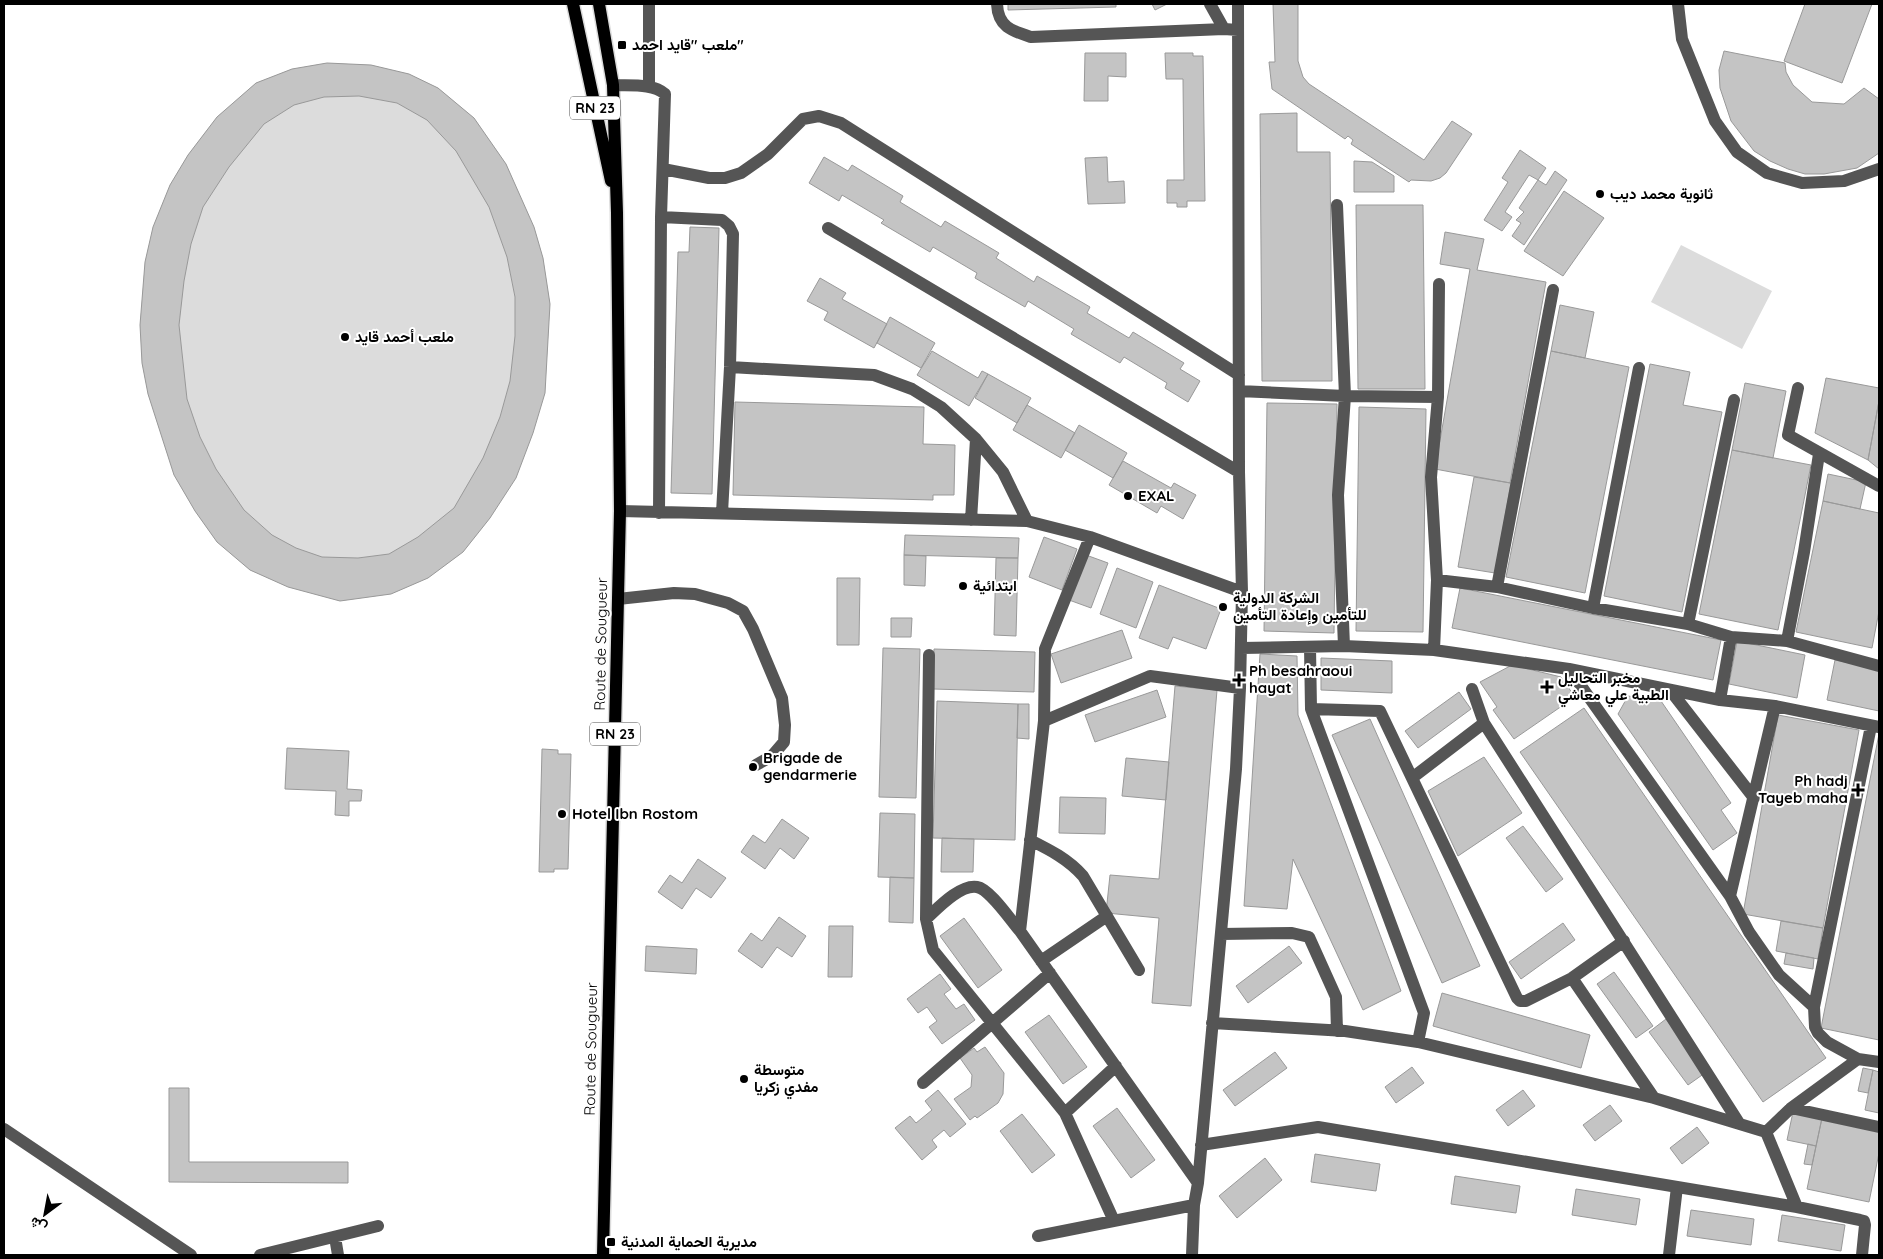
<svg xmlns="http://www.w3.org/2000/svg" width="1883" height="1259" viewBox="0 0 1883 1259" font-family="Quicksand,Vazirmatn,sans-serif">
<rect width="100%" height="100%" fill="#fff"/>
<path fill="#dcdcdc" d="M327 63 371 65 409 74 438 88 474 118 506 164 534 227 543 258 550 304 545 393 490 518 463 552 428 578 391 594 340 601 288 587 250 570 217 542 195 511 174 475 148 394 142 363 140 325 145 262 153 227 170 185 188 155 217 117 256 83 292 69Z
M1681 245 1772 291 1742 349 1651 302Z"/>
<path fill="#c4c4c4" stroke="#999" fill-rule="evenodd" d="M1008 4H1116V7L1008 10Z
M1152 4H1167L1155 10Z
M1273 4H1298V61L1303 77 1309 84 1424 160 1452 121 1472 134 1446 173 1440 178 1431 181 1411 180 1409 182 1351 144 1353 140 1348 136 1345 139 1272 89 1269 62H1275Z
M1805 4H1872L1842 83 1784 61Z
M1724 51 1785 63 1786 72 1793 85 1812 102 1844 104 1864 88 1879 99V153L1857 168 1824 174H1805L1788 169 1770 161 1754 151 1731 121 1720 88 1719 70Z
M1085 53H1126V77L1108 76V101H1084Z
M1165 53H1193V56H1203L1205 201H1187V207H1177V203H1167V180H1184L1183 79H1166Z
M327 63 371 65 409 74 438 88 474 118 506 164 534 227 543 258 550 304 545 393 533 433 516 478 490 518 463 552 428 578 391 594 340 601 288 587 250 570 217 542 195 511 174 475 148 394 142 363 140 325 145 262 153 227 170 185 188 155 217 117 256 83 292 69ZM359 96 397 103 427 120 456 151 489 207 507 257 515 297V336L510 381 500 417 483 458 454 508 418 537 389 554 358 558 322 557 296 548 272 535 244 510 216 469 200 437 187 399 179 325 184 281 191 244 203 207 229 167 264 124 294 105 324 97Z
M1297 113V152H1330L1332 381H1262L1260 114Z
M1520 150 1546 168 1538 180 1529 175 1505 212 1512 217 1502 231 1484 220 1508 182 1502 178Z
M824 157 848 171 852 165 903 196 900 202 941 227 945 221 999 253 996 258 1034 282 1037 276 1090 307 1087 313 1129 338 1133 332 1184 363 1180 369 1200 381 1188 402 1165 388 1167 383 1124 357 1120 363 1071 334 1074 329 1028 301 1025 307 975 278 977 273 933 247 930 252 881 223 884 220 842 195 839 201 809 183Z
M1107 157 1108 182 1124 181 1125 203 1088 204 1085 158Z
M1354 161 1372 162 1394 176V192H1354Z
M1555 171 1567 180 1524 245 1512 236 1521 223 1516 220 1524 212 1519 208 1538 180 1546 185Z
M1564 191 1604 218 1563 276 1524 251Z
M1356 205H1423L1425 389H1358Z
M690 227 719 228 712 494 671 493 678 252H689Z
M1445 232 1484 239 1477 270 1546 282 1510 483 1435 469 1470 269 1440 264Z
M820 278 846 293 842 299 887 324 874 348 824 320 828 312 807 301Z
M1560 305 1594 312 1585 358 1551 351Z
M890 317 935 343 921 368 877 343Z
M932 351 978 378 982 371 988 374 969 406 917 375Z
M1551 351 1629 367 1585 593 1506 577Z
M1650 364 1690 372 1683 405 1722 412 1682 612 1604 596Z
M988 374 1031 398 1017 423 975 398Z
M1826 378 1879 388V401L1868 460 1815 433Z
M1745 383 1786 391 1773 458 1732 450Z
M1879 401V469L1868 460Z
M735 402 924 407 923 444 955 445 954 495H933V500L733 495Z
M1267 403 1337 404 1334 633 1264 631Z
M1027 405 1075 433 1061 458 1013 430Z
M1359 407 1426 409 1423 632 1356 631Z
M1079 425 1127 453 1113 478 1065 450Z
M1732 450 1811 465 1778 630 1699 614Z
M1123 461 1171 488 1174 483 1196 495 1183 519 1161 506 1157 513 1109 485Z
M1828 474 1866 482 1860 509 1823 501Z
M1474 477 1511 483 1495 573 1458 567Z
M1823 501 1879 513V611L1872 648 1796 632Z
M905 535 1019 538 1018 558 904 555Z
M1044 537 1077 549 1062 590 1029 577Z
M904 555 926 556 925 586 904 585Z
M1086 555 1108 563 1091 608 1069 600Z
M996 558H1018L1016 636 994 635Z
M1117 568 1153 582 1136 628 1100 614Z
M837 578H860L859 645H837Z
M1159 585 1221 609 1206 649 1173 637 1168 649 1139 638Z
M1460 588 1721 640 1713 680 1452 628Z
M891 618H912L911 637H891Z
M1122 630 1132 658 1061 683 1051 654Z
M1737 641 1805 655 1797 698 1729 684Z
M883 648 920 649 916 798 879 797Z
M934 649 1035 652 1034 692 933 689Z
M1260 654 1297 656 1298 715 1401 991 1363 1010 1293 859 1287 909 1244 906Z
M1321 658 1392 661V693L1321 690Z
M1835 660 1879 669V711L1827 700Z
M1512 665 1561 677 1575 697 1514 739 1493 710 1497 707 1480 682Z
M1175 686 1217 690 1191 1006 1152 1003 1159 918 1106 913 1110 875 1159 879Z
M1157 690 1166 717 1095 742 1085 715Z
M1459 692 1471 709 1418 748 1405 731Z
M1628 696 1661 701 1731 803 1721 810 1737 833 1713 850 1618 714Z
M937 701 1018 704 1015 840 933 838Z
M1018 704H1029V739L1017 738Z
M1584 708 1826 1058 1763 1102 1520 752Z
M1778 715 1859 730 1823 928 1743 914Z
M1370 719 1480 966 1442 983 1332 735Z
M1879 734V1040L1821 1028Z
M287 748 349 751 347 789 362 790 361 801H349V816L335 815 336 791 285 789Z
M542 749 558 750V754H571L568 869H554V872H539Z
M1484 757 1522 813 1458 856 1428 791Z
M1126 758 1169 762 1166 800 1122 796Z
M1060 797 1106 798 1105 834 1059 833Z
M880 813 915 814 914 878 878 877Z
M782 819 809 838 794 859 780 848 765 869 741 852 753 835 765 843Z
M1523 826 1563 879 1546 892 1506 838Z
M942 838 974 839 973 872H941Z
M698 859 726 878 711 898 696 888 682 909 658 892 670 875 682 883Z
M890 877 914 878 913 923 889 922Z
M779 917 806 936 792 957 777 947 762 968 738 951 751 933 762 941Z
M964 918 1002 970 978 988 940 936Z
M1781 921 1823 928 1818 959 1776 951Z
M1563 923 1575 940 1521 979 1509 962Z
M829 926H853L852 977H828Z
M646 946 697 949 696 974 645 971Z
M1289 946 1302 963 1248 1003 1236 986Z
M1786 953 1814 958 1813 969 1784 964Z
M1614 972 1653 1026 1636 1038 1597 984Z
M940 974 951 989 944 994 956 1009 964 1004 975 1020 942 1044 929 1027 937 1021 927 1007 918 1013 907 999Z
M1442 993 1590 1035 1581 1068 1433 1026Z
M1049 1015 1087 1067 1063 1084 1025 1032Z
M1666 1019 1705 1073 1688 1085 1649 1032Z
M985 1047 1004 1073 1003 1094 998 1103 977 1118 975 1116 970 1120 954 1099 971 1087 972 1075 960 1058 974 1048 977 1052Z
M1275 1052 1287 1068 1235 1106 1223 1090Z
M1412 1067 1424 1083 1396 1103 1385 1087Z
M1863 1068 1873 1070 1868 1093 1858 1091Z
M1873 1070 1879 1072V1113L1865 1110Z
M169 1088H189V1162H348V1183L169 1182Z
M938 1090 966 1124 950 1137 944 1130 932 1140 937 1147 922 1160 895 1128 910 1116 916 1123 932 1110 925 1101Z
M1523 1090 1535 1106 1508 1126 1496 1110Z
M1610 1105 1622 1121 1595 1141 1583 1125Z
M1117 1108 1155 1160 1131 1178 1093 1126Z
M1793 1112 1822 1118 1816 1146 1787 1140Z
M1022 1114 1055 1155 1032 1173 1000 1131Z
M1822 1118 1879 1130V1153L1869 1202 1807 1189Z
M1697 1127 1709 1143 1682 1164 1670 1148Z
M1808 1144 1816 1146 1812 1165 1804 1164Z
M1315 1154 1380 1164 1376 1191 1311 1182Z
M1265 1158 1282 1180 1237 1218 1219 1196Z
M1455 1176 1520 1186 1516 1213 1451 1204Z
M1576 1189 1640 1199 1636 1225 1572 1215Z
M1691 1210 1754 1219 1751 1245 1687 1236Z
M1782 1215 1845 1225 1841 1251 1778 1241Z"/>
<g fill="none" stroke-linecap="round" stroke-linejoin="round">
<defs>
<path id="major" d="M573 4 611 181
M599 4 613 85 617 213 620 511 603 1255"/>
</defs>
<use href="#major" stroke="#dbdbdb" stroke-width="15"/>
<path stroke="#555" stroke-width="12" d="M997 4C998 27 1012 31 1031 37L1224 29 1238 30
M1210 4 1224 29
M1678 4 1682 39 1715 121 1737 152 1767 173 1802 183 1844 181 1879 169
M613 85C629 86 653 83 665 94L661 217 659 513
M649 87V4
M663 169 709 178H725L741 173 768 154 803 119 819 116 841 123 1239 375
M1337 205 1345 396 1338 495 1344 646
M661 217 722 220 729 226 733 234 730 367 722 513
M828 228 1239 472
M730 367 874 375 912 389 941 407 976 439 1003 472 1027 521
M1798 388 1788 435 1879 486
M1239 391 1345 396 1438 397
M620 511 1027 521 1090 537 1242 592
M971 520 976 439
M1437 580 1497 587 1593 608 1688 624 1731 637 1787 641 1879 666
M1497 587 1553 290
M618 599 674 593 695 594 728 603 743 611 753 629 782 698 785 725 784 742 772 756 756 765
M1593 608 1639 368
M1688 624 1734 400
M1787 641 1804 552 1819 454
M1310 647 1311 709 1424 1013 1418 1042
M1241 648 1344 646 1434 650 1569 669 1720 700 1775 706 1879 727
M1434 650 1437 580 1431 477 1438 397 1439 284
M929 655 926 919 933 950 1065 1113 1114 1221
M1569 669 1730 896 1749 932 1779 975 1814 1007
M1472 689 1484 723 1739 1123
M1670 690 1754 798
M1720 700 1731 637
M1311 709 1380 711 1517 998 1520 1001H1526L1572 978 1624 941
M1044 721 1150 676 1240 688
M1871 726 1814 1007 1815 1027 1818 1033 1827 1042 1858 1059 1879 1062
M1412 778 1484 723
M1030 840C1050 850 1068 859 1083 876L1139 970
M1730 896 1775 706
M926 919C937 909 960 884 977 887 990 889 1011 921 1020 931L1198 1183
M1020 931 1044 721 1045 649 1090 537
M1221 934 1292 933 1309 937 1336 997 1337 1031
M1041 961 1107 916
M1572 978 1654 1098
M1212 1023 1345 1031 1418 1042 1654 1098 1766 1132
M923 1083 1050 973
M1791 1108 1879 1127
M1065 1113 1116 1066
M4 1129 191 1255
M1766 1132 1791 1108 1858 1059
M1766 1132 1797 1207
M1201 1145 1318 1127 1797 1207 1860 1220 1864 1221 1865 1225 1862 1255
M1038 1236 1194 1205
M335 1237 338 1255
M260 1255 378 1226
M1192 1255 1194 1205 1198 1183 1236 769 1240 688 1242 592 1239 472 1238 4
M1669 1255 1677 1187"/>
<use href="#major" stroke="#000" stroke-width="12"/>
</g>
<g fill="#000" stroke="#fff" stroke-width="2">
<rect x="617" y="40" width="10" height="10" rx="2.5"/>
<circle cx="1600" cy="194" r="5"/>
<circle cx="345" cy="337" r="5"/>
<circle cx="1128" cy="496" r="5"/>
<circle cx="963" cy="586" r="5"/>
<circle cx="1223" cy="607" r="5"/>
<path d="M1236.5 672.5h5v5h5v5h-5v5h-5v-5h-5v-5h5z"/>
<path d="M1544.5 679.5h5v5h5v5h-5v5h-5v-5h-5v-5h5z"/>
<circle cx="753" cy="767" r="5"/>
<path d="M1855.5 782.5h5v5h5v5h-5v5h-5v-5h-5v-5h5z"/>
<circle cx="562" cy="814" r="5"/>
<circle cx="744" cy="1079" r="5"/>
<rect x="606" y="1237" width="10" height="10" rx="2.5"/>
</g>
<g text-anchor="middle" stroke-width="4" stroke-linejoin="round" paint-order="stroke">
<g fill="#fff" stroke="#4c4c4c" stroke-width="1">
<rect x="570" y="96.5" width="50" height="23" rx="4"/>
<rect x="590" y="722.5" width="50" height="23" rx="4"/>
</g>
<g font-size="14" font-weight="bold" fill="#000">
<text x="595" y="113">RN 23</text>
<text x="615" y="739">RN 23</text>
</g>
<g font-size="15" font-weight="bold" fill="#000" stroke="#fff" text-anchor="start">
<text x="632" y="50">ملعب "قايد احمد"</text>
<text x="1610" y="199">ثانوية محمد ديب</text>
<text x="355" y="342">ملعب أحمد قايد</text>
<text x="1138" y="501">EXAL</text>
<text x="973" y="591">ابتدائية</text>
<text x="1233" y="603">الشركة الدولية<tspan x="1233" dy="17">للتأمين وإعادة التأمين</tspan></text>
<text x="1249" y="676">Ph besahraoui<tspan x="1249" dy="17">hayat</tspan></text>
<text x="1558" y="683">مخبر التحاليل<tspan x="1558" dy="17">الطبية علي معاشي</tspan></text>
<text x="763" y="763">Brigade de<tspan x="763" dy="17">gendarmerie</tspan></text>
<text x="1848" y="786" text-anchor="end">Ph hadj<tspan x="1848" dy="17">Tayeb maha</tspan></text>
<text x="572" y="819">Hotel Ibn Rostom</text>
<text x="754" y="1075">متوسطة<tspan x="754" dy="17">مفدي زكريا</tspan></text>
<text x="621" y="1247">مديرية الحماية المدنية</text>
</g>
<g font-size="15" fill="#000" stroke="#fff">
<text transform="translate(601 644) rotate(-89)" y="5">Route de Sougueur</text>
<text transform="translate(591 1049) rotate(-89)" y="5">Route de Sougueur</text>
</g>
</g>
<rect width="1883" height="1259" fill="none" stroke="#000000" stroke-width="10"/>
<g transform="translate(45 1214) rotate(212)" stroke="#ffffff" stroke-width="4" paint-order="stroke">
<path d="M0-4L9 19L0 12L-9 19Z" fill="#000000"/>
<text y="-8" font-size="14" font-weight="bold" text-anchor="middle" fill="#000000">ش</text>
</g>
</svg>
